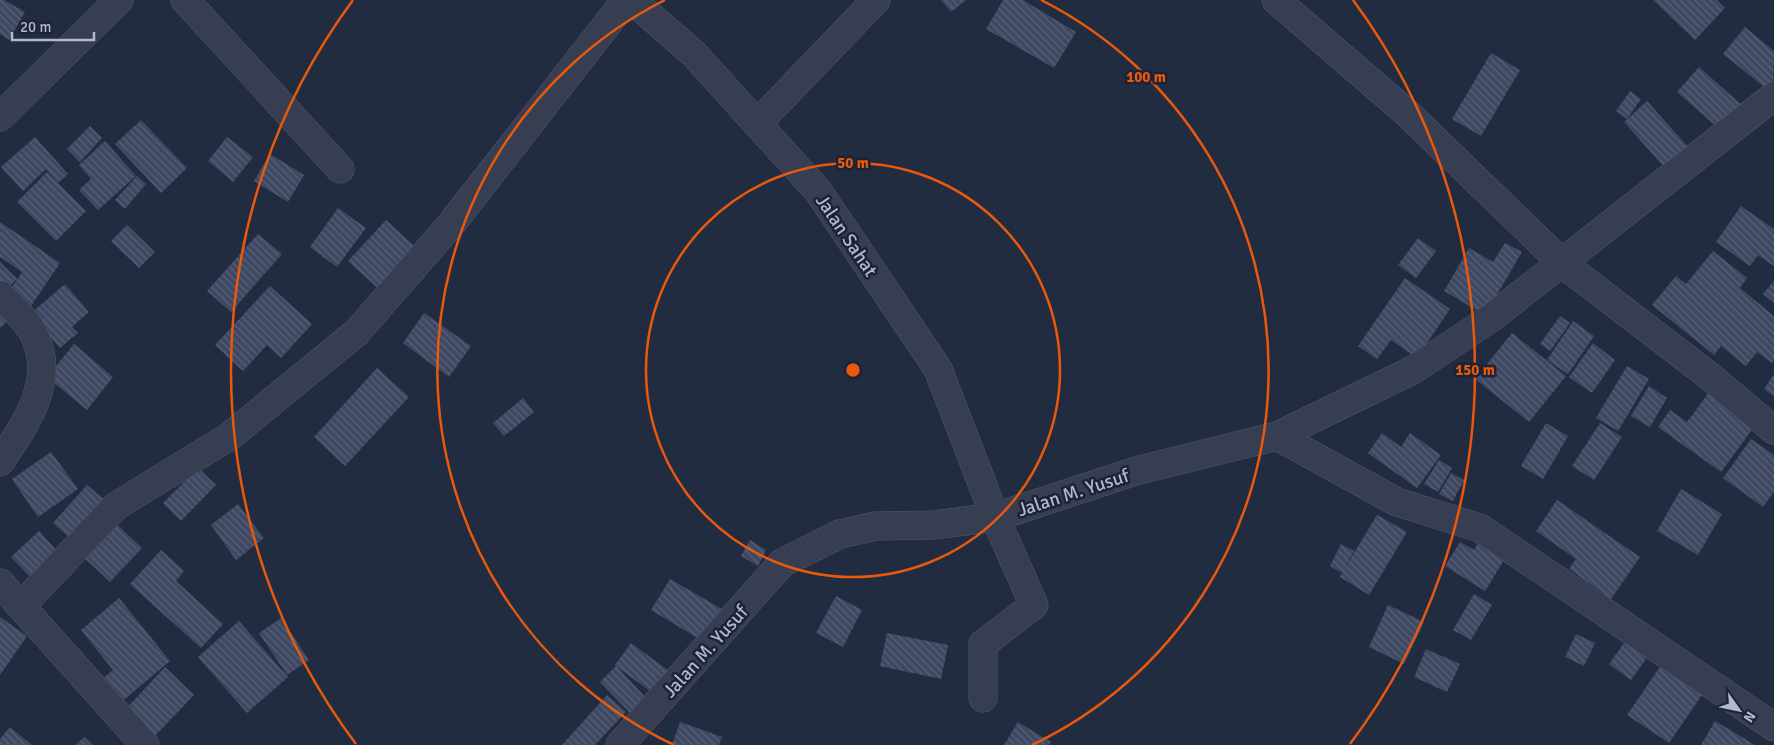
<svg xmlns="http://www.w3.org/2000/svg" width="1774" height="745" viewBox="0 0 1774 745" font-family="Signika,sans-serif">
<defs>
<pattern id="building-back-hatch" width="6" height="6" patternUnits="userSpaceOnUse" patternTransform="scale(1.25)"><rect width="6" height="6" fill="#3e4862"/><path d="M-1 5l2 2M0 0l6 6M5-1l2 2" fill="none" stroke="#586077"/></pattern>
</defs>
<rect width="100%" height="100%" fill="#222c41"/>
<path fill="url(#building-back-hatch)" d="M0 0H4L25 12 9 40 0 34Z
M941 0H966L951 12Z
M1003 0H1023L1076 32 1054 68 986 29Z
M1653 0H1717L1725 8 1695 40Z
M1745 27 1774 51 1773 94 1723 54Z
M1491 53 1520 70 1481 136 1452 119Z
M1699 67 1745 108 1724 133 1677 92Z
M1630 91 1641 99 1627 119 1616 111Z
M1647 101 1690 149 1667 170 1624 122Z
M141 120 187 168 161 193 115 144Z
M90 126 102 138 80 162 67 149Z
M35 137 68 174 58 183 46 169 23 191 1 167Z
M227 137 253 157 233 182 208 161Z
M105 141 136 176 98 210 79 190 91 179 79 165Z
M270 154 304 175 288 202 254 181Z
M47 172 86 211 56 241 17 202Z
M137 176 146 184 125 209 115 200Z
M1741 206 1774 229V266L1758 255 1750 266 1716 242Z
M338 208 366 228 337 267 310 247Z
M386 220 420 251 382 292 348 261Z
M0 222 60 263 29 309 7 295 22 272 0 257Z
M127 225 155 252 139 268 111 241Z
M258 234 282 254 231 312 207 291Z
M1418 238 1436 251 1416 278 1398 265Z
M1505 243 1522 252 1485 315 1444 291 1469 248 1493 262Z
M1713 251 1747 278 1740 288 1774 316V360L1772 363 1757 352 1746 366 1721 346 1714 355 1652 305 1676 276 1686 284Z
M0 262 17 279 6 290 0 284Z
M1405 278 1450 309 1417 358 1391 340 1377 359 1358 346Z
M1774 281V303L1763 294Z
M65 284 89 312 72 327 78 333 60 348 30 314Z
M270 286 312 324 281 358 267 345 243 371 215 345Z
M0 305 11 318 0 328Z
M424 313 471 346 449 377 403 343Z
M1560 316 1570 323 1550 351 1540 344Z
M1573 321 1594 336 1568 374 1547 360Z
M1512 333 1566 376 1529 422 1475 379Z
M1593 343 1615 360 1592 393 1569 377Z
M74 344 113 377 87 410 47 377Z
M1627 366 1649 379 1618 431 1596 418Z
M377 368 409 397 345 466 314 437Z
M1774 374V396L1764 389Z
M1649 386 1667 398 1650 427 1631 416Z
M1710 391 1756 424 1721 472 1658 427 1670 410 1687 422Z
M523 398 534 412 504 436 493 423Z
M1546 423 1568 436 1543 479 1521 466Z
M1600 423 1622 437 1594 480 1572 466Z
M1382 433 1401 447 1410 433 1441 455 1417 488 1368 453Z
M1751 439 1774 455V492L1763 507 1723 478Z
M51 452 78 489 38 517 12 479Z
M1439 460 1452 468 1438 492 1424 484Z
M198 468 216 485 181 521 163 503Z
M1451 473 1464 480 1453 501 1439 494Z
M87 485 107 502 73 541 53 523Z
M1681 489 1722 514 1698 555 1657 531Z
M1557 500 1640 557 1611 599 1569 569 1576 559 1536 531Z
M238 504 264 538 236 560 211 525Z
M1377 515 1407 532 1369 595 1340 577 1342 573 1330 566 1341 544 1354 551 1345 568Z
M110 518 142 548 110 582 78 552Z
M39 531 62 556 35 582 11 557Z
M1482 536 1509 552 1485 591 1445 566 1460 542 1474 550Z
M750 540 766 550 758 566 741 556Z
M161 550 184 571 176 581 223 624 201 648 130 584Z
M670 579 725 611 706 643 651 610Z
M1474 594 1492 605 1471 640 1453 630Z
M836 596 862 610 843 647 816 633Z
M119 598 170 661 119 704 100 681 113 670 81 630Z
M1388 605 1424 622 1404 664 1369 647Z
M0 617 27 636 0 675Z
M281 618 309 660 287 675 259 633Z
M239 621 288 677 247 713 198 657Z
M887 633 948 645 941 679 880 666Z
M1576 634 1595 643 1584 666 1565 657Z
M1626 640 1648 656 1631 680 1609 664Z
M631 643 669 671 653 693 617 667 648 700 632 715 600 682 616 666 615 665Z
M1426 649 1460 664 1447 692 1414 677Z
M1662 664 1704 692 1669 743 1627 715Z
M165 667 194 695 152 739 123 712Z
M607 695 626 712 595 745H562Z
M1715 721 1755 745H1701Z
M680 722 722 737 719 745H672Z
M1018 722 1051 742 1049 745H1004Z
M10 727 32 745H0V739Z
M84 737 93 745H76Z"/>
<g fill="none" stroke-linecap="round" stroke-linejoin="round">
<defs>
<path id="minor" d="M185 0 340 169
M632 0 694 54 818 191 938 369 995 517 1034 605 983 644V698
M1276 0 1407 113 1562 263 1708 375 1774 430
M0 117 119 0
M757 124 876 0
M0 295C10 305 23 317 31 329 59 377 27 422 0 462
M1277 436 1397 502 1480 528 1774 727
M0 583 145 745
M21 606 116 506 230 436 357 332 452 223 626 0
M620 745 782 563 840 534 876 526 934 525 995 517 1139 470 1277 436 1413 370 1491 318 1774 96"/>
</defs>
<use href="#minor" stroke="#52596b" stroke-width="29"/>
<use href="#minor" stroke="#373e51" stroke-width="28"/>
</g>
<g fill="none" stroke="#e8590c" stroke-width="2.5">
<circle cx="853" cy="370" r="207"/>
<path d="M674 745A415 415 0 0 1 665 0M1041 0A415 415 0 0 1 1032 745"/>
<path d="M356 744A622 622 0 0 1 353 0M1353 0A622 622 0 0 1 1350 744"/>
</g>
<g text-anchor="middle" stroke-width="5" stroke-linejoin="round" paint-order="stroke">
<g font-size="19" fill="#b3b9cb" stroke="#1c2336">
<text transform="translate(847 235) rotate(56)" y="7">Jalan Sahat</text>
<text transform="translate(1073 492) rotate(-18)" y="7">Jalan M. Yusuf</text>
<text transform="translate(705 651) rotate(-48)" y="7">Jalan M. Yusuf</text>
</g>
</g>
<circle cx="853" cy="370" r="8" fill="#e8590c" stroke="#1c2336" stroke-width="2.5"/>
<g font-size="15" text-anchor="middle" font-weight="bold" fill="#e8590c" stroke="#1c2336" stroke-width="5" stroke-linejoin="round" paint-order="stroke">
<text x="1146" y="82">100 m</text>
<text x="853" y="168">50 m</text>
<text x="1475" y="375">150 m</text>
</g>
<g transform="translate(1739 710) rotate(123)" stroke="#1c2336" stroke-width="4" paint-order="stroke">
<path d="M0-4L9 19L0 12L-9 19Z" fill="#b3b9cb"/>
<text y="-8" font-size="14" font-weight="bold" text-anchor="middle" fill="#b3b9cb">N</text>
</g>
<path d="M12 32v8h82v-8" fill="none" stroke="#b3b9cb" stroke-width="2.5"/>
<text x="20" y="32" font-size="15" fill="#b3b9cb" stroke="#1c2336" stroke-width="4" paint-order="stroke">20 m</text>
</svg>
